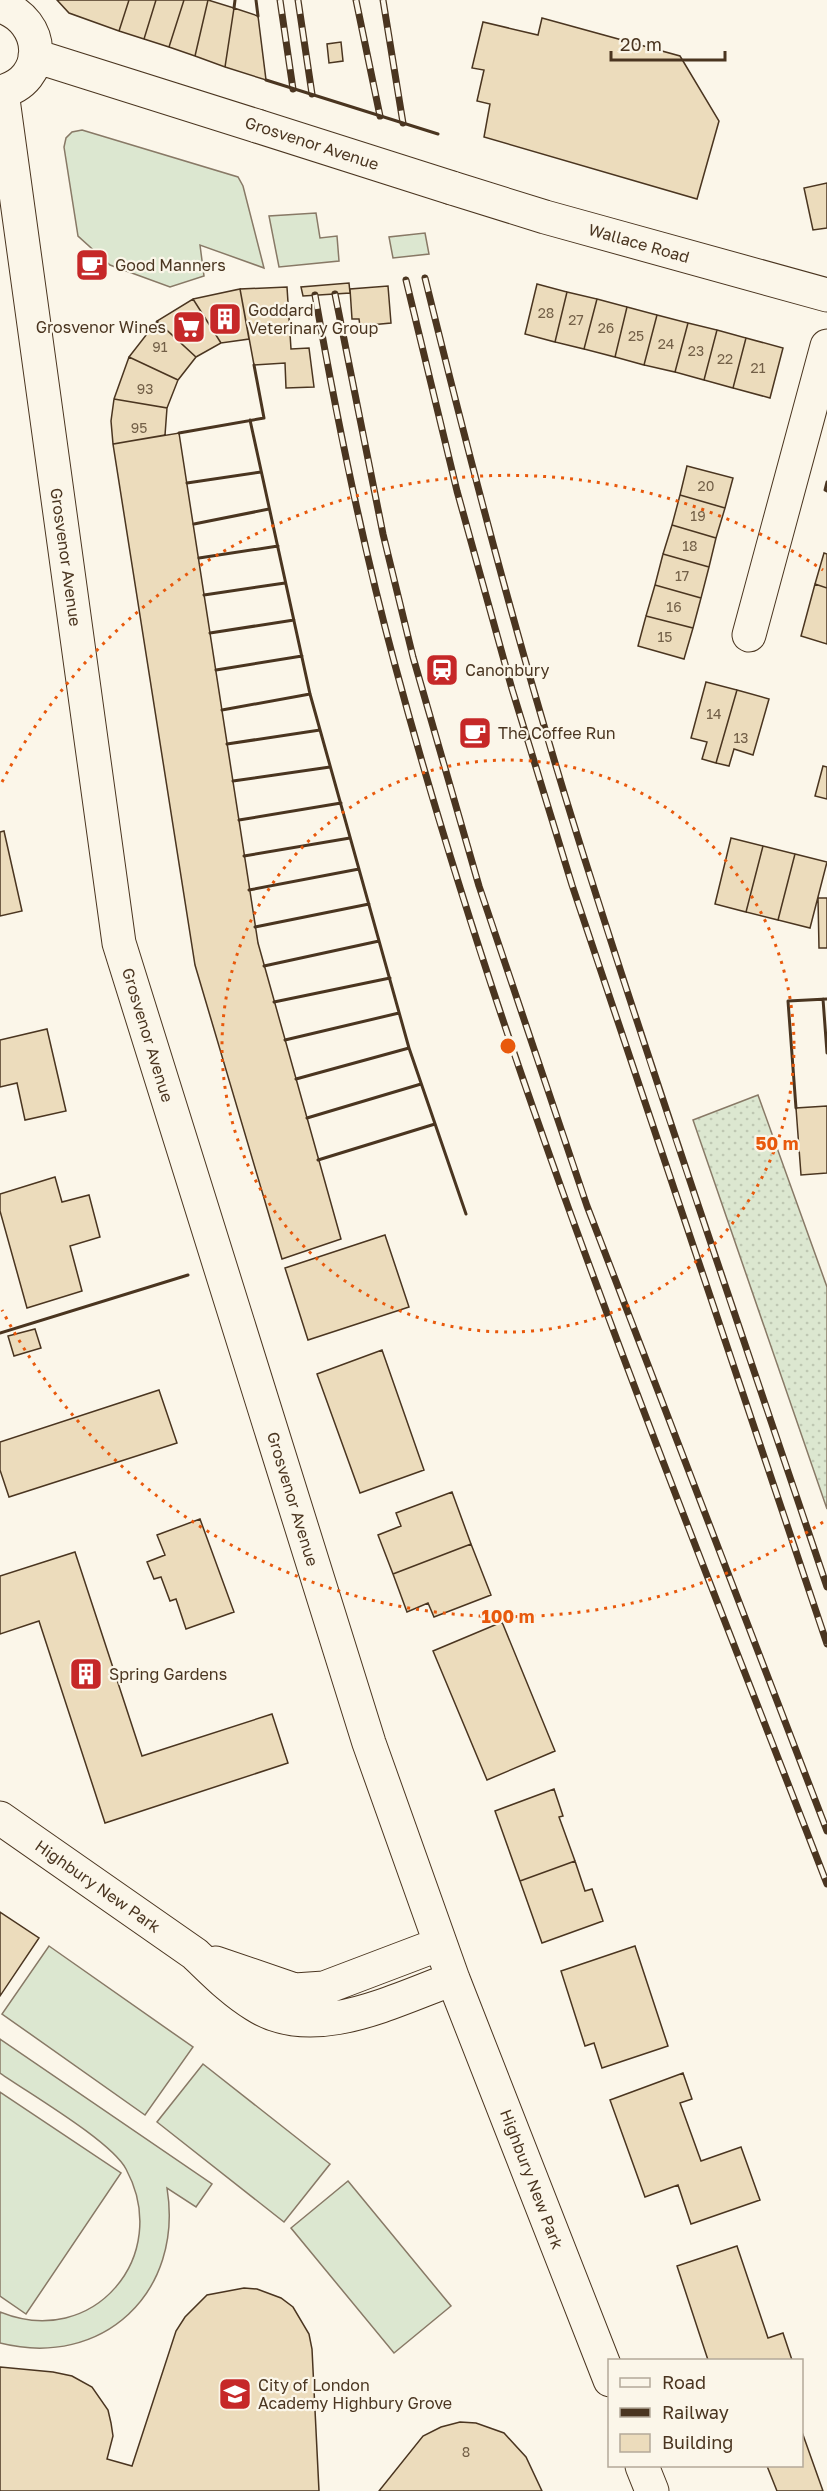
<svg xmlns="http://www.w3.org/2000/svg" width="827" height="2491" viewBox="0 0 827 2491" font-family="'Golos Text',sans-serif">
<defs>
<pattern id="grass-dots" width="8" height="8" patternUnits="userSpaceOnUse" patternTransform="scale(1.5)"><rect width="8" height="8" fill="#dce7d0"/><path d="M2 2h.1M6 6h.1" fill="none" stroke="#bec7b2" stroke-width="1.8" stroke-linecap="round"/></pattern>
</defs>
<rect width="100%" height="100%" fill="#fbf6e9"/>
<path fill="url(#grass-dots)" stroke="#887966" stroke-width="1.5" d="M758 1095 827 1287V1509L693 1120Z"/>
<path fill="#dce7d0" stroke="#887966" stroke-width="1.5" d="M82 130 238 177 243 186 264 268 200 245 204 276 170 287 110 265 78 236 64 147 66 138 72 132Z
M316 213 320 238 337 236 339 261 279 267 269 216Z
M425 233 429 254 393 258 389 237Z
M49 1946 193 2047 145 2115 2 2014Z
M0 2039 212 2184 196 2207 167 2188C184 2292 103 2369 0 2343V2312C93 2350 173 2256 126 2169 111 2141 30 2094 0 2073Z
M203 2064 330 2164 284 2222 157 2122Z
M0 2092 121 2173 26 2314 0 2296Z
M348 2181 451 2306 394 2353 291 2228Z"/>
<path fill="#ecdcbc" stroke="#4a3520" stroke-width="1.5" d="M57 0H129L119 31 69 13Z
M129 0H156L144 39 119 31Z
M156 0H184L169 47 144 39Z
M184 0H208L195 56 169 47Z
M208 0 234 8 225 67 195 56Z
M234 8 258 16 266 80 225 67Z
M542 18 680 56 719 121 697 199 484 137 490 104 477 101 484 70 472 68 483 22 538 35Z
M341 42 343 61 329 63 327 44Z
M827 183V228L813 230 804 188Z
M88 255H97L96 275 87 274Z
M349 283 350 293 303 296 301 287Z
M537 284 567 292 555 342 525 334Z
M388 286 391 323 360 326 359 319H352L350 289Z
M287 287 291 349 309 348 314 387 286 388 285 363 254 365 240 289Z
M240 289 249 339 221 343 193 299Z
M567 292 597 299 584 349 555 342Z
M193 299 221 343 196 357 157 321Z
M597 299 627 307 615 357 584 349Z
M627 307 657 315 644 365 615 357Z
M657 315 688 323 675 372 644 365Z
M157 321 196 357 178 380 129 357Z
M688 323 717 330 704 380 675 372Z
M717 330 746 338 733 388 704 380Z
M746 338 783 348 770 398 733 388Z
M129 357 178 380 167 408 114 399Z
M114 399 167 408 165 435 113 444 111 421Z
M179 433 258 943 341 1239 282 1259 195 965 113 444Z
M687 466 733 478 725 508 680 495Z
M680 495 725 508 716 538 672 525Z
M672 525 716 538 709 567 663 554Z
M824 553 827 554V588L815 584Z
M663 554 709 567 701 598 655 585Z
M815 584 827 588V644L801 636Z
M655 585 701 598 693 628 646 616Z
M646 616 693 628 684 659 638 646Z
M706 682 737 690 716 763 702 759 707 742 691 738Z
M737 690 769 699 753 755 734 749 729 766 716 763Z
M481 719 487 741 468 746 462 724Z
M823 766 827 767V799L815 796Z
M4 831 22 911 0 916V832Z
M731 838 763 846 746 912 715 904Z
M763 846 795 854 778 920 746 912Z
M795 854 827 862 810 928 778 920Z
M818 898H827V948H819Z
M47 1029 66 1111 25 1120 17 1083 0 1087V1040Z
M827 1106V1173L801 1175 796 1108Z
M55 1177 62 1202 89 1195 100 1237 70 1246 82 1291 27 1308 0 1211V1194Z
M385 1235 409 1307 308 1340 285 1268Z
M35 1329 41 1348 14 1356 8 1336Z
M382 1350 424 1470 360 1493 317 1374Z
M159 1390 177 1443 9 1497 0 1470V1442Z
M452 1492 471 1544 393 1574 378 1535 401 1526 396 1513Z
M200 1519 234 1612 186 1629 176 1599 170 1601 161 1577 154 1579 147 1562 165 1555 157 1535Z
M471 1544 491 1595 434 1617 428 1603 407 1612 393 1574Z
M75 1552 142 1756 272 1714 288 1763 105 1823 39 1621 0 1634V1576Z
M502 1622 555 1751 487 1780 433 1651Z
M554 1789 563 1816 559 1817 575 1861 520 1881 495 1811Z
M575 1861 585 1891 592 1889 603 1921 542 1943 520 1881Z
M0 1912 39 1938 0 1996Z
M635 1946 668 2046 602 2068 594 2043 585 2046 561 1971Z
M683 2073 692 2099 680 2103 701 2161 741 2147 760 2200 691 2224 678 2185 645 2197 610 2100Z
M737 2246 768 2338 783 2333 792 2360H708L677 2266Z
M244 2288 257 2289 281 2298 293 2307 309 2334 312 2349 319 2491H0V2367L53 2372 72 2376 92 2387 108 2410 111 2423 113 2436 107 2459 132 2466 176 2331 185 2317 207 2295Z
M460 2422 476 2423 504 2433 526 2457 542 2491H379L423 2436 441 2427Z
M802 2432 823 2491H777L767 2466H802Z"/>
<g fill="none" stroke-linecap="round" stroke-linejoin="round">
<defs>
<path id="minor" d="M0 6C46 20 49 81 0 92
M35 56 257 126
M2 92 119 943 369 1743 453 1979 610 2380
M452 188 545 217 827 295
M749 635 827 346
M0 1818 195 1954C214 1972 232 1991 255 2005 314 2043 394 2000 453 1979
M216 1963 295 1990 324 1988 440 1944
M642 2466 652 2491"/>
</defs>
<use href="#minor" stroke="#4a3520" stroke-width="35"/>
<use href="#minor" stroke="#fbf6e9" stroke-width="33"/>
<defs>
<path id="rail" d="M280 0 293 89
M298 0 312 94
M356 0 380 116
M383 0 403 123
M425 278C475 481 528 683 592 882 667 1118 748 1352 827 1587
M406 280 457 491 512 689 572 885 827 1644
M335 294 383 534 413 657 479 886 587 1206 827 1831
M315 295C337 420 362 543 395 665 507 1082 672 1483 827 1884"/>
</defs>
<use href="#rail" stroke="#4a3520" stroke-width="7"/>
<use href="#rail" stroke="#fbf6e9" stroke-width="4.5" stroke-dasharray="14" stroke-linecap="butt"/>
<defs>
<path id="minor-bridge" d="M257 126 452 188"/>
</defs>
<use href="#minor-bridge" stroke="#4a3520" stroke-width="35" stroke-linecap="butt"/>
<use href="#minor-bridge" stroke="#fbf6e9" stroke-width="33"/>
<path stroke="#4a3520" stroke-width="3" d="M256 0 258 16
M234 8 235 0
M266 80 438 134
M250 420 310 694 409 1048 466 1214
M179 433 264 418 254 365
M827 482 825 490 827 491
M187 483 261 472
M194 524 269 509
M199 558 278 546
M204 595 285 583
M210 633 294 620
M216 670 302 656
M222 710 310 694
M227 744 320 730
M233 781 330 767
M239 820 341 803
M244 856 350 838
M249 890 359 869
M255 927 369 904
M264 966 379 941
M823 999 827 1053
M274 1002 390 978
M285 1040 399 1013
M296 1079 409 1048
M796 1108 788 1001 827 999
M307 1118 421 1084
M318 1160 435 1124
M0 1333 188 1275"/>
</g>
<g fill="none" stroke="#e8590c" stroke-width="3" stroke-dasharray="3 6">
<circle cx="508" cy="1046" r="286"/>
<path d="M823 1522A571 571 0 0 1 2 1310M2 782A571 571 0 0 1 823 570"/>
</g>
<defs>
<symbol id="cafe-square" viewBox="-11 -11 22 22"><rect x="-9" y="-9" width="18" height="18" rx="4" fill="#c62828" stroke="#fbf6e9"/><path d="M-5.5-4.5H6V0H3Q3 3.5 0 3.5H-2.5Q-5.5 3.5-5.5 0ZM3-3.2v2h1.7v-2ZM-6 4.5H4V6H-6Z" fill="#fff"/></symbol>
<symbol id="building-square" viewBox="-11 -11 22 22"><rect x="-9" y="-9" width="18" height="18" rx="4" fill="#c62828" stroke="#fbf6e9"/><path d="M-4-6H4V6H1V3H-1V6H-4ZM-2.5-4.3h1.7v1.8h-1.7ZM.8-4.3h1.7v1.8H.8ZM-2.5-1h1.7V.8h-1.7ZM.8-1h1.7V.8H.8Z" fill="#fff"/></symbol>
<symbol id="supermarket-square" viewBox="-11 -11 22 22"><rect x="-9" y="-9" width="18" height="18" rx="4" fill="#c62828" stroke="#fbf6e9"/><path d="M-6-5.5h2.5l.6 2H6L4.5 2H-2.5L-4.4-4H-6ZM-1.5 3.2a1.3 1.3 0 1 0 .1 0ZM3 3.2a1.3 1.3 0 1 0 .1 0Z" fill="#fff"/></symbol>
<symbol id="station-square" viewBox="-11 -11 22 22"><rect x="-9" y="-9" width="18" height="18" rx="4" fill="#c62828" stroke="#fbf6e9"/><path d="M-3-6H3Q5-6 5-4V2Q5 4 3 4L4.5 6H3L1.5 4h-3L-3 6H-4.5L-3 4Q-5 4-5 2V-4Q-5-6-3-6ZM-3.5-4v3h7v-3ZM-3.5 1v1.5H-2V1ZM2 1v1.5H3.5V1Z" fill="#fff"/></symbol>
<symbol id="school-square" viewBox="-11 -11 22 22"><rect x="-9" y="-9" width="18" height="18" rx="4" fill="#c62828" stroke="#fbf6e9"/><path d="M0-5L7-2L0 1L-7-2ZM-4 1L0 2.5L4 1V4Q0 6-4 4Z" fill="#fff"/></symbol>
</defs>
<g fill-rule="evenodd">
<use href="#cafe-square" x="73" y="246" width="38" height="38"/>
<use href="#building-square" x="206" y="300" width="38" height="38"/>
<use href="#supermarket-square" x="170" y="308" width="38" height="38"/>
<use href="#station-square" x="423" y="651" width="38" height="38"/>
<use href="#cafe-square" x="456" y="714" width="38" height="38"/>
<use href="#building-square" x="67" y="1655" width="38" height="38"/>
<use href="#school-square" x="216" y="2375" width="38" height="38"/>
</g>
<g text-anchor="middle" stroke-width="4.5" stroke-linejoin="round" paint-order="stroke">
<g font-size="14" fill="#725f47">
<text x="546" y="318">28</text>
<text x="576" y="325">27</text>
<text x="606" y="333">26</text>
<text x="636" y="341">25</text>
<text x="666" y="349">24</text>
<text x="160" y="352">91</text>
<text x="696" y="356">23</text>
<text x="725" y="364">22</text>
<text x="758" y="373">21</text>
<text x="145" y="394">93</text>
<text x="139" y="433">95</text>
<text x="706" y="491">20</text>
<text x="698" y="521">19</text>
<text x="690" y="551">18</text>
<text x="682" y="581">17</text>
<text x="674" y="612">16</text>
<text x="665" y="642">15</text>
<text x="714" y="719">14</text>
<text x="741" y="743">13</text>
<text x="466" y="2457">8</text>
</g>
<g font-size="16" fill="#4a3520" stroke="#fbf6e9">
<text transform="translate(312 143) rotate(18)" y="6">Grosvenor Avenue</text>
<text transform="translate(639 243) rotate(16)" y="6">Wallace Road</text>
<text transform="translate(66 557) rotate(82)" y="6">Grosvenor Avenue</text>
<text transform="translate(148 1035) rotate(73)" y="6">Grosvenor Avenue</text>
<text transform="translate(293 1499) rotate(73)" y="6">Grosvenor Avenue</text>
<text transform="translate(98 1886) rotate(35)" y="6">Highbury New Park</text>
<text transform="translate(532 2179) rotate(69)" y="6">Highbury New Park</text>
</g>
<g font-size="16" fill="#4a3520" stroke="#fbf6e9" text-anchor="start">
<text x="115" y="271">Good Manners</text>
<text x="248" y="316">Goddard<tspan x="248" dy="18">Veterinary Group</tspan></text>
<text x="166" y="333" text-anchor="end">Grosvenor Wines</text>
<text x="465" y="676">Canonbury</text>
<text x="498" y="739">The Coffee Run</text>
<text x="109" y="1680">Spring Gardens</text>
<text x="258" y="2391">City of London<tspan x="258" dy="18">Academy Highbury Grove</tspan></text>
</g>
</g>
<circle cx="508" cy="1046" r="9" fill="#e8590c" stroke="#fbf6e9" stroke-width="3"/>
<g font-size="18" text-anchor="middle" font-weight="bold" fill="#e8590c" stroke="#fbf6e9" stroke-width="4.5" stroke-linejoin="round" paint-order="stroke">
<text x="777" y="1150">50 m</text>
<text x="508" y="1623">100 m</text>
</g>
<rect x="608" y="2359" width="195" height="108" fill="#fbf6e9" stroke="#b4a999" stroke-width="1.5"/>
<rect x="620" y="2378" width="30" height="9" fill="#fbf6e9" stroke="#b4a999" stroke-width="1.5"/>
<text x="662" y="2389" font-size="18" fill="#4a3520">Road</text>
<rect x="620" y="2408" width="30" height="9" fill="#4a3520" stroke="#b4a999" stroke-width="1.5"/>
<text x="662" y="2419" font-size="18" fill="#4a3520">Railway</text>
<rect x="620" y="2434" width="30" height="18" fill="#ecdcbc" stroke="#b4a999" stroke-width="1.5"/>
<text x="662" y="2449" font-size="18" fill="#4a3520">Building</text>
<path d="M611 51v9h114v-9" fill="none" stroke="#4a3520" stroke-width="3"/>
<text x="620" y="51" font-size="18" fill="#4a3520" stroke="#fbf6e9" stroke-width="4.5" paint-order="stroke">20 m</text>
</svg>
